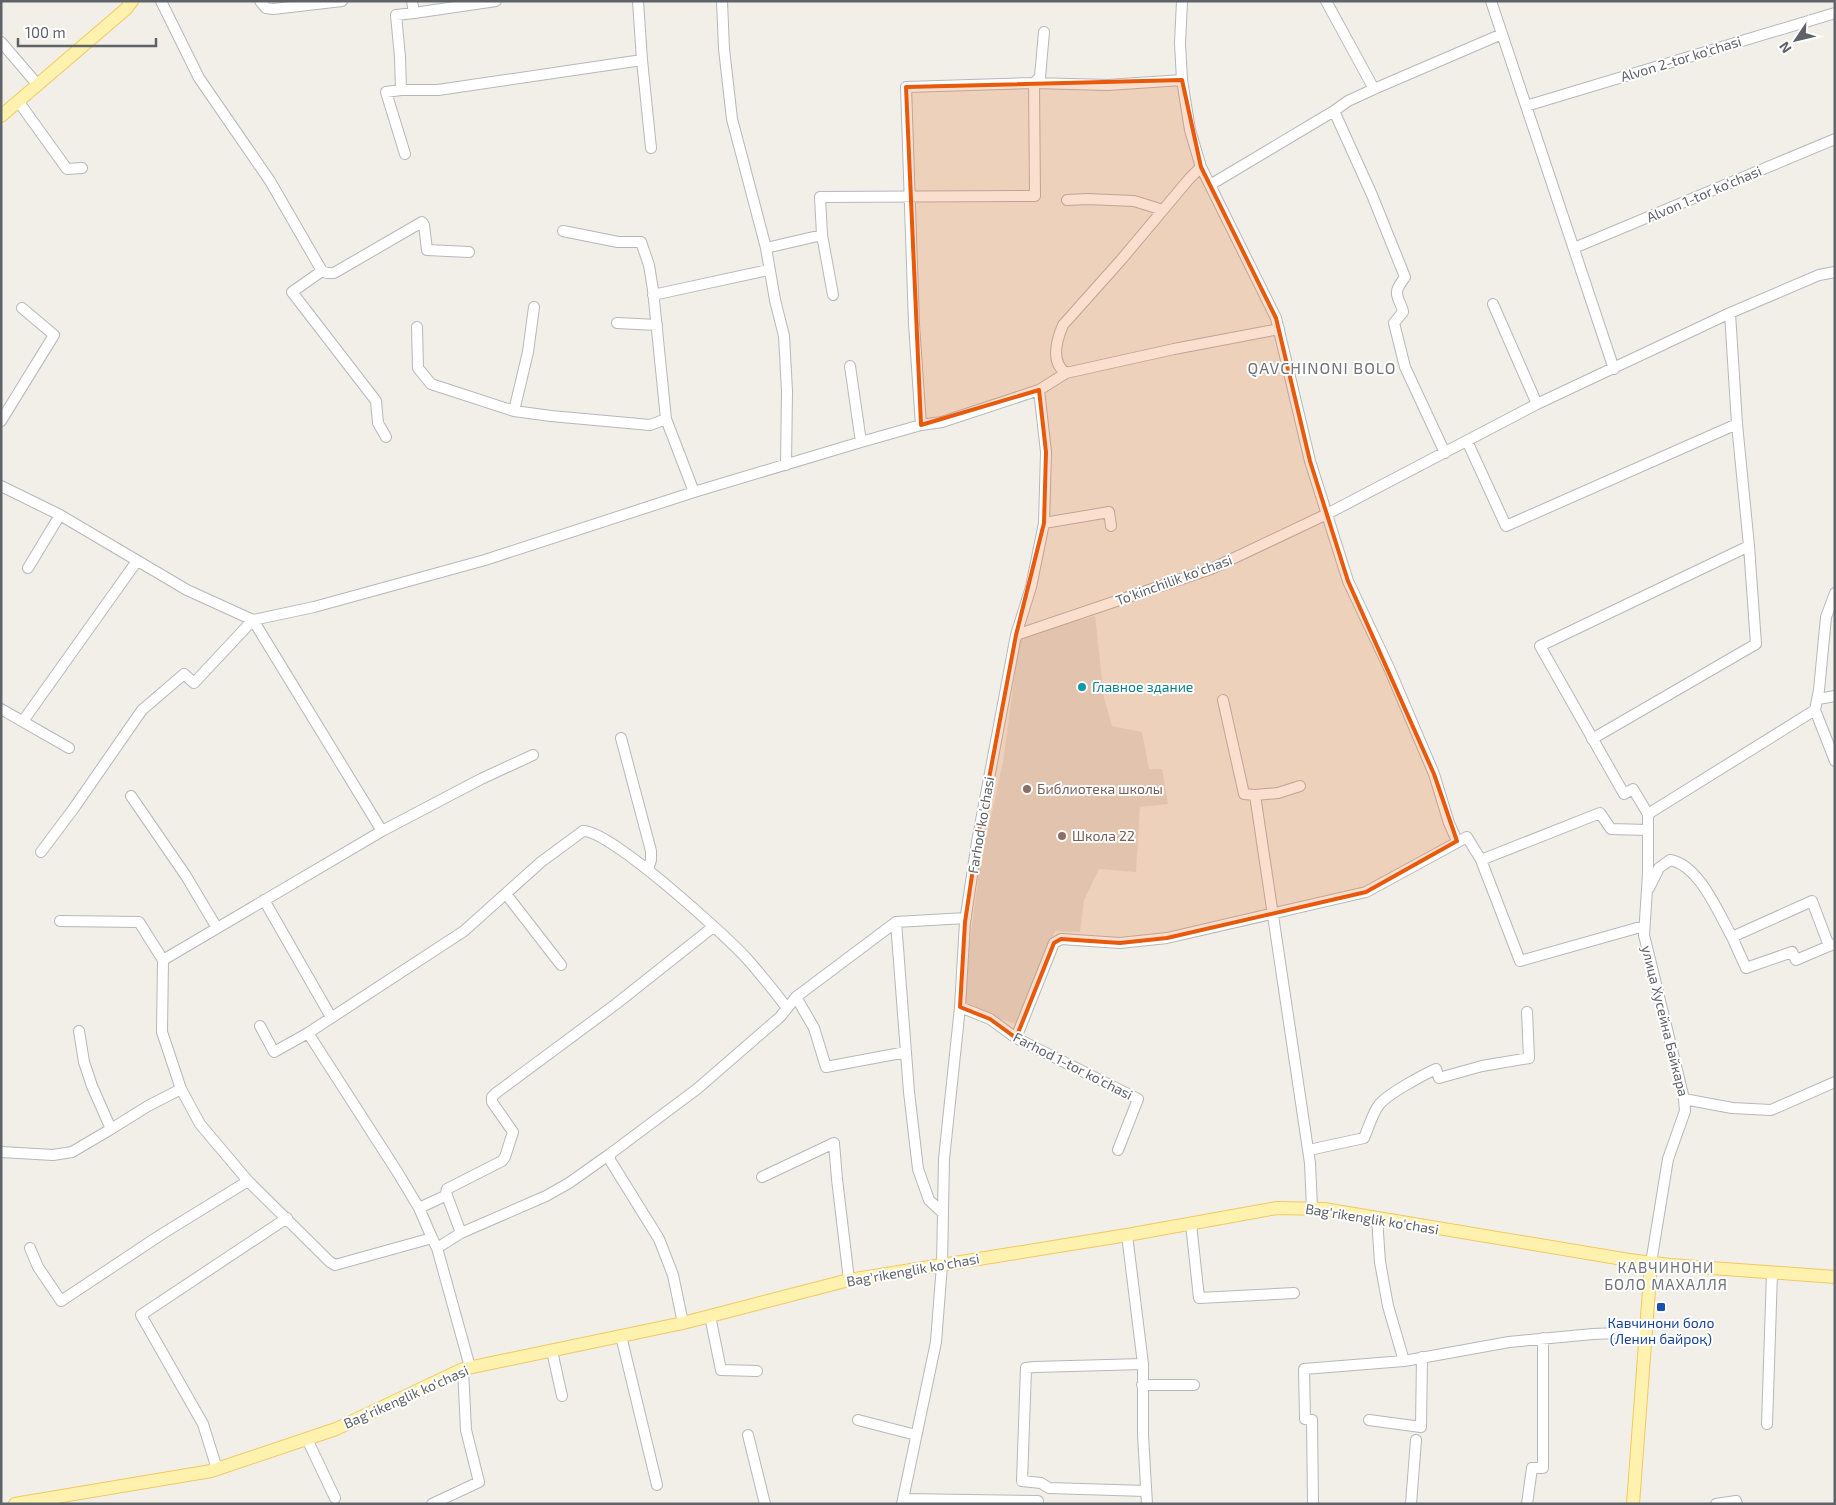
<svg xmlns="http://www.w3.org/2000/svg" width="1836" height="1505" viewBox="0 0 1836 1505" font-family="'Exo 2',sans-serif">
<rect width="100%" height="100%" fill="#f1efe8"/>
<path fill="#e1ded6" d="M1095 616 1104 698 1112 726 1142 732 1149 769H1162L1168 804 1140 807 1136 872 1099 869 1084 900 1080 932 1055 931 1018 1025 965 1006 971 932 980 866 1003 762 1020 636Z"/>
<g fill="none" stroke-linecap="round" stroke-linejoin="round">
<defs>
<path id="minor" d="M161 1 199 78 270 181 322 271 327 273H334L422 222 424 225 427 250 469 252
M260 1 266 8 273 9 342 1
M412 1 414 13 496 1
M638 1 642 60 651 148
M722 1 724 49 732 119 766 248 775 300 784 336 787 391 786 465
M1182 1 1180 43 1182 80 1190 130 1201 167 1276 318 1310 461 1348 581 1389 668 1434 774 1449 823 1457 841
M1326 1 1374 89
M1491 1 1614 369
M414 13 396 15 400 57 401 90H438L642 60
M1 42 37 84
M401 90 386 92 405 154
M18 101 67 169 82 168
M1526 106 1835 13
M1210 185 1334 111
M1067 200 1087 199 1134 201 1163 210
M563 231 618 242H641L649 265 653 290 666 419 694 492
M822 235 820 197 1035 196 1034 83 1040 77 1044 32
M766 248 822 235 833 295
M1574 248 1835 139
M322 271 292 292 376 401 378 423 386 437
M653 295 768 270
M1493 304 1537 404
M617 323 657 325
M417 327 418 368 431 384 514 411 551 416 650 425 666 419
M850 366 861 442
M1066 373C1050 362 1057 339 1063 325L1121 260 1189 179 1201 167
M514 411 528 352 534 307
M1 421 54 335 22 308
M921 425 914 324 906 87 1034 83 1108 85 1182 80
M1467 441 1506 526 1737 424
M1445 453 1405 367 1394 323 1403 312C1402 304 1394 296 1398 288 1400 284 1403 280 1405 277L1372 195 1334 111 1348 101 1374 89 1502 34
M1 486 60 515 187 590 253 620 382 831
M1044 523 1109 512 1111 526
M28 568 60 515
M1016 635 1211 569 1327 514 1537 404 1730 313 1819 275 1835 272
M1818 699 1835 696
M1223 700 1244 794 1255 795 1310 1163 1312 1208
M1 709 69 748
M1815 710 1819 690 1826 617 1835 593
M1815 710 1835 761
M23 721 137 561
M621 738 651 851V860L648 869
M1592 739 1756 644 1749 546
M1255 795 1278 793 1300 786
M131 796 186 876 217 928
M1648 814 1815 710
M41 852 74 808 142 710 184 674 194 683 253 620 314 607 485 560 694 492 861 442 921 425 942 422 1039 390 1066 373 1174 349 1279 329
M1481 860 1600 813 1611 829 1648 830
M1649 888 1659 868 1670 860C1699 865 1718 912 1732 937L1812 901 1829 946 1835 944
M506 894 561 965
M264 900 331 1017
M60 921 139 922 163 960
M896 922 909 1092 918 1169 929 1200 943 1213
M1732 937 1746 968 1792 952 1796 960 1829 946
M796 997 814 1028 826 1067 906 1052
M960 1007 990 1019 1016 1038 1138 1099 1118 1150
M260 1026 274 1052 308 1033
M79 1031 84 1062 92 1086 111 1129 148 1106 181 1089
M1016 1038 1054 943 1061 939 1120 943 1167 938 1366 892 1467 837 1481 860 1520 961 1644 926
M1684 1099 1732 1108 1771 1110 1835 1082
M1309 1150 1364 1138C1368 1129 1373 1112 1379 1105 1387 1094 1423 1075 1436 1069L1439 1078 1482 1066 1529 1058 1527 1012
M1 1152 53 1155 72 1152 111 1129
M762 1177 834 1143 837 1179 849 1280
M248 1181 200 1124 181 1089 162 1032 163 960 382 831 481 779 533 755
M419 1208 447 1195
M1377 1218 1380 1262 1388 1306 1404 1361
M1191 1224 1199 1298 1294 1293
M461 1233 446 1193 447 1189 502 1161 505 1157 513 1132 492 1102V1097L496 1093 616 1004 713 927
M1127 1235 1143 1364V1435L1147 1504
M432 1238 419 1208 398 1173 308 1033 464 931 541 862 583 831C609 829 728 937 749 961 762 976 775 992 787 1008
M30 1248 38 1267 61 1301 162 1234 248 1181 330 1262 335 1265 432 1238 437 1248
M1651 1263 1668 1159 1685 1111 1684 1099 1644 935 1648 874V814L1633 789 1624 794 1540 646 1749 546 1737 424 1730 313
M710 1316 721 1370 757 1371
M683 1323 673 1275 659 1239 610 1160V1154L697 1089 780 1017 796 997 896 922 966 918
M621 1336 657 1485
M552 1351 562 1396
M1143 1364 1035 1367 1026 1368 1022 1481 1041 1483 1049 1488 1146 1491
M470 1367 437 1248 461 1233 546 1196 569 1183 610 1154
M1142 1385H1194
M858 1420 916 1435
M1369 1420 1421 1427 1422 1357
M1767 1424 1772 1273
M748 1435 765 1504
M307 1439 335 1498
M217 1469 203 1424 141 1315 287 1218
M903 1499 1038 1501
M432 1504 479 1482 466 1430 463 1369
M902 1504 936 1342 942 1265 944 1159 960 1007 965 922 977 842 1016 635 1031 587 1044 523 1046 452 1039 390
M1313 1504 1312 1420 1305 1419 1304 1369 1404 1361 1509 1342 1593 1334 1645 1332
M1411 1504 1416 1440
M1527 1504 1532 1468H1543V1338
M1716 1504 1736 1501 1737 1504"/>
<path id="major" d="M1 116 126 9 132 1
M15 1504 211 1471 336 1429 463 1369 683 1323 849 1280 1127 1235 1277 1208 1324 1209 1629 1260 1670 1265 1835 1277
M1633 1504 1651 1263"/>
</defs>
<use href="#minor" stroke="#b5b8bc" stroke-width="12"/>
<use href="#major" stroke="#f2c960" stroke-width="14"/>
<use href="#minor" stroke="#fff" stroke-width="10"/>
<use href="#major" stroke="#fff2af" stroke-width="12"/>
</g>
<path fill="#e8590c" fill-opacity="0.2" stroke="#e8590c" stroke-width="4" stroke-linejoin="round" d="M1182 80 1201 167 1276 318 1310 461 1348 581 1434 774 1457 841 1366 892 1167 938 1120 943 1061 939 1054 943 1016 1038 990 1019 960 1007 965 922 977 842 1016 635 1044 523 1046 452 1039 390 921 425 906 87Z"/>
<circle fill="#0f9aa8" stroke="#fff" stroke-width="2" cx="1082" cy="687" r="5"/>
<g fill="#8d6e63" stroke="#fff" stroke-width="2">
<circle cx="1027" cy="789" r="5"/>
<circle cx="1062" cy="836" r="5"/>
</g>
<rect fill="#1a4fb4" stroke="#fff" stroke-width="2" x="1656" y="1302" width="10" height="10" rx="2.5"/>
<g text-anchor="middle" stroke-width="4" stroke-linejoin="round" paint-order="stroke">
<g font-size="14" fill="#5f6368" stroke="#fff">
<text transform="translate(1681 59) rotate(-17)" y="5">Alvon 2-tor ko‘chasi</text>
<text transform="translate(1704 194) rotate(-23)" y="5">Alvon 1-tor ko‘chasi</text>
<text transform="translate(1174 580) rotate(-20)" y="5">To'kinchilik ko'chasi</text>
<text transform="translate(981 825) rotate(-80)" y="5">Farhod ko'chasi</text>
<text transform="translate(1665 1021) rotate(76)" y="5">улица Хусейна Байкара</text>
<text transform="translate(1073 1066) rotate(27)" y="5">Farhod 1-tor ko'chasi</text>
<text transform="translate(1372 1219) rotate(9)" y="5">Bag'rikenglik ko'chasi</text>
<text transform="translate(913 1270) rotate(-10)" y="5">Bag'rikenglik ko'chasi</text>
<text transform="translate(406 1397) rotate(-24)" y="5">Bag'rikenglik ko'chasi</text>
</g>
<g font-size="14" fill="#0d838f" stroke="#fff" text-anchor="start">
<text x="1092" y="692">Главное здание</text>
</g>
<g font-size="14" fill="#785e54" stroke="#fff" text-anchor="start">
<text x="1037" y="794">Библиотека школы</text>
<text x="1072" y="841">Школа 22</text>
</g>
<g font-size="14" fill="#164399" stroke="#fff">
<text x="1661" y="1328">Кавчинони боло<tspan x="1661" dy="16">(Ленин байроқ)</tspan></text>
</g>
<g font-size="15" letter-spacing="1" fill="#70757a" stroke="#fff">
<text x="1666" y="1273">КАВЧИНОНИ<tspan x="1666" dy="17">БОЛО МАХАЛЛЯ</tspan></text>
</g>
<g font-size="16" letter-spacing="1" fill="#70757a" stroke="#fff">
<text x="1322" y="374">QAVCHINONI BOLO</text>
</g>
</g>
<rect width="1836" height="1505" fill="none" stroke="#5f6368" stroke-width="5"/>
<g transform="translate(1796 40) rotate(235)" stroke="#ffffff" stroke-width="4" paint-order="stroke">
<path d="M0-4L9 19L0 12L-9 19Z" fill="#5f6368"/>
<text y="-8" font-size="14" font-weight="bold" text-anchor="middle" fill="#5f6368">N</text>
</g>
<path d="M18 38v8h138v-8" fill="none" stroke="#5f6368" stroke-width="2.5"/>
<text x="25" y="38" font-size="15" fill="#5f6368" stroke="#ffffff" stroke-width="4" paint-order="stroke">100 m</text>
</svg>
